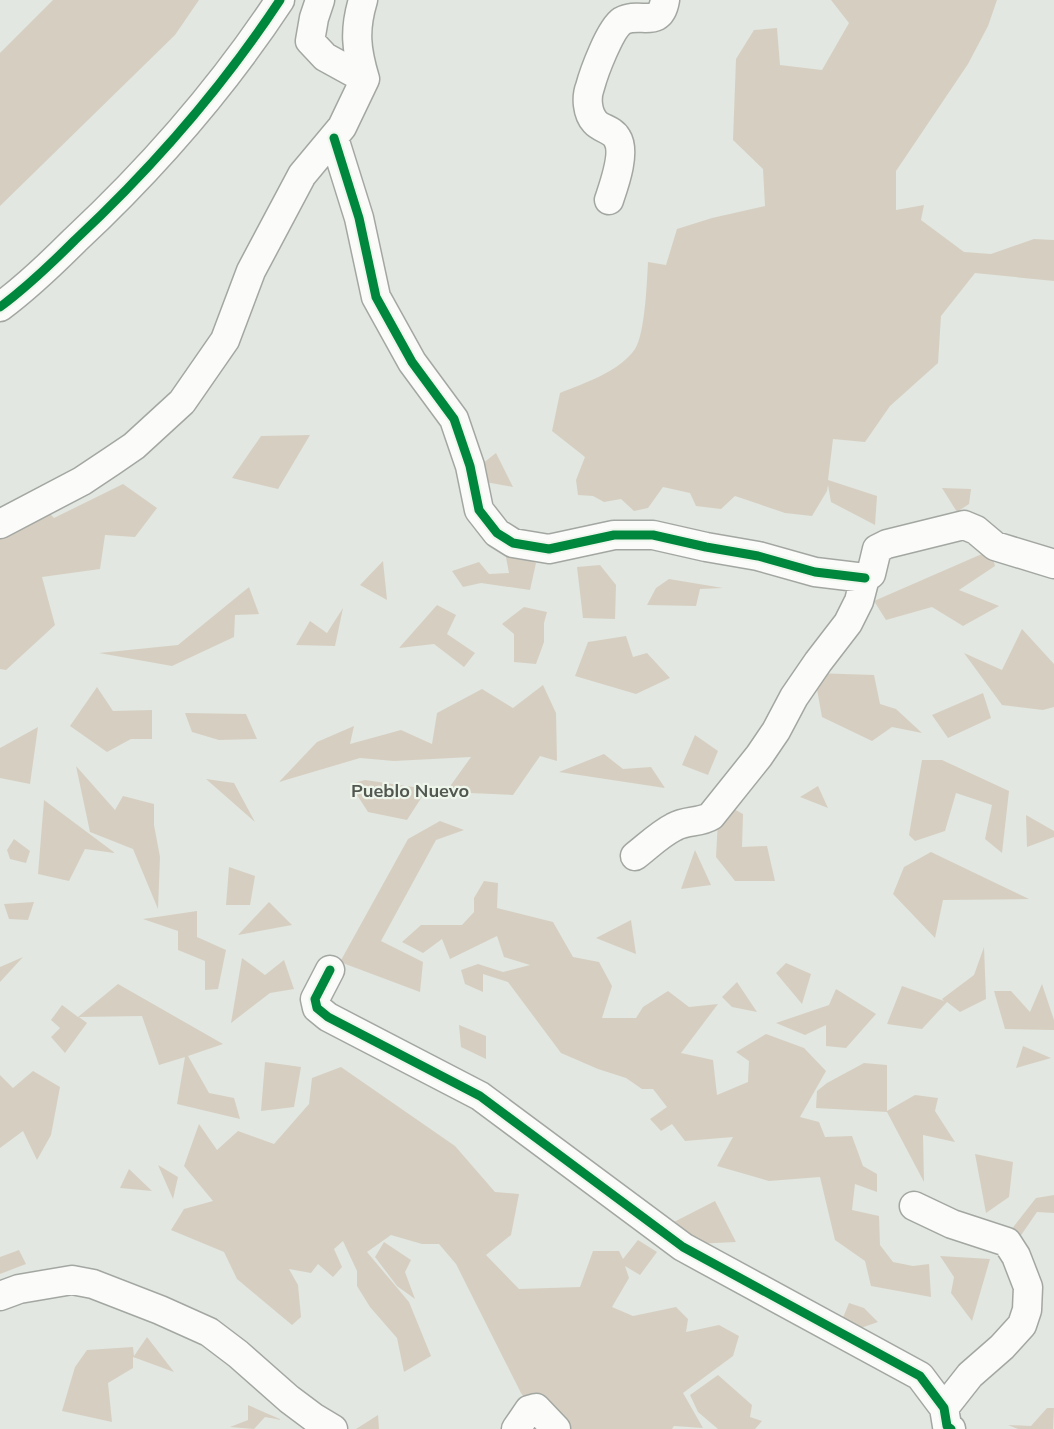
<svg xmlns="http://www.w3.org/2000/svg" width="1054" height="1429" viewBox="0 0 1054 1429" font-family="Mulish,sans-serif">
<rect width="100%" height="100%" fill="#e2e7e1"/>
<path fill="#d6cfc1" d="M53 0H199L175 35 0 206V53Z
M831 0H997L988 26 968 64 896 171V210L924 205 921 220 964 252 991 254 1034 239 1054 240V281L975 273 941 316 938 363 890 406 865 442 833 439 828 480 877 496 875 525 831 502 828 485 827 491 812 516 785 513 735 496 721 509 696 506 690 493 663 487 648 508 634 511 621 499 604 502 593 496 578 495 576 480 585 457 552 431 560 393C584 383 619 372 635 349 645 334 647 281 648 262L666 265 677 229 712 218 765 206 763 169 733 140 736 59 754 30 777 28 780 65 822 70 849 23Z
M310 435 278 489 232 478 261 436Z
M496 453 513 487 464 478Z
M123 484 157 508 135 537 105 535 100 569 42 577 55 625 6 670 0 669V535L9 533 29 491 54 518Z
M942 488 971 489 969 504 957 512Z
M504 547 536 563 530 590 481 583 463 587 452 571 479 562 489 574 509 573Z
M991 550 995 566 959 590 999 606 963 626 932 607 886 620 874 601Z
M383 561 387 600 360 585Z
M600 565 616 585 615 619 583 618 577 567Z
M669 579 723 588 700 589 696 606 647 605 656 588Z
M249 587 259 614 235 615 234 637 172 666 99 653 178 645Z
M437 605 456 615 447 634 475 653 464 667 434 644 399 648Z
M524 607 547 612 544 623V642L536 664 514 662V634L502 624Z
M343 608 335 646 296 645 310 621 327 633Z
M1022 629 1054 664V707L1043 710 1002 705 964 653 1002 670Z
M626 636 633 657 647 653 670 678 636 694 575 676 588 642Z
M814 673 874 675 880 704 896 709 922 733 892 727 872 741 822 717Z
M543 685 556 713 557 761 540 756 513 795 446 792 471 757 394 761 360 758 279 782 317 742 354 726 350 744 401 730 432 744 437 713 482 689 513 708Z
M97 687 113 711 152 710V739H131L107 752 70 726Z
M983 693 991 718 948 738 932 715Z
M185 713 246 714 257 739 219 740 192 732Z
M38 727 30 784 0 778V748Z
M695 735 718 751 708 775 682 765Z
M604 754 623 769 651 767 665 788 559 772Z
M922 760H942L1009 791 1002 853 985 839 992 805 956 793 945 831 915 841 909 835Z
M76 766 115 810 123 796 154 804V825L160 857 158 909 133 849 90 832Z
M206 779 234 783 255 822Z
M365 780 427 789 407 820 368 812 350 784Z
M818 786 828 808 800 797Z
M44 800 115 853 85 849 69 881 38 874Z
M719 801 743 814 742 847 767 846 775 881H735L716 857Z
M1026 815 1054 831V837L1027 847Z
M440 821 464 830 436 840 381 941 423 962 420 992 340 962 408 839Z
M14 839 30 851 26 863 10 859 7 850Z
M695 850 711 885 681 889Z
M931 852 1029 899 943 900 935 938 893 894 904 867Z
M229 867 255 876 250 905H226Z
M484 881 498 883 497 908 553 922 573 957 599 962 612 986 602 1018H636L643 1007 668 991 689 1007 718 1004 681 1053 713 1060 717 1095 748 1082 749 1061 736 1052 766 1034 804 1048 826 1071 800 1117 819 1122 825 1137 852 1136 863 1166 877 1174V1192L855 1184 852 1210 879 1216 880 1245 893 1262 913 1266 929 1264 931 1297 871 1286 865 1261 835 1240 820 1177 769 1181 717 1166 733 1137 685 1141 672 1124 661 1131 650 1119 667 1107 653 1089H642L626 1078 598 1069 561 1053 508 982 483 974V992L465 984 461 970 478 964 503 972 530 965 504 957 497 936 450 959 442 939 423 953 402 942 421 925H462L474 912V898Z
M34 902 28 920 9 919 4 904Z
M269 902 292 925 238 935Z
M197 911V937L226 950 218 989 205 990V961L178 950V931L143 919Z
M631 920 636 954 596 938Z
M984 947 986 999 960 1012 947 1002 922 1029 887 1024 902 986 944 1001 942 999 974 975Z
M23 957 0 982V967Z
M242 958 265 975 284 960 294 989 270 993 231 1023Z
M786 963 811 974 802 1004 776 973Z
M737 982 757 1012 732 1007 722 997Z
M118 984 223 1044 188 1056 209 1093 234 1098 240 1119 177 1104 185 1057 159 1065 142 1016 79 1017 87 1023 65 1053 51 1037 60 1028 51 1020 62 1005 78 1017Z
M1042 984 1054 1020V1030L1005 1029 994 991H1011L1030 1012Z
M836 989 876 1014 846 1048 826 1046V1025L805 1035 776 1023 829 1005Z
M459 1025 486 1036V1059L461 1047Z
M1023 1046 1051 1058 1016 1068Z
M265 1062 301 1067 294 1107 261 1111Z
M864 1063 887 1065V1111L915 1095 938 1098 935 1111 955 1142 923 1135 924 1182 887 1112 816 1108 817 1091 827 1083Z
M341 1067 455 1146 495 1192 519 1194 511 1235 486 1255 519 1289 580 1287 593 1251H619L623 1259 638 1240 657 1252 640 1275 625 1266 629 1278 612 1307 633 1316 676 1307 688 1319 686 1332 719 1325 739 1336 733 1356 683 1393 703 1428 674 1426 672 1429H567L543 1423 521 1393 456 1264 439 1244H422L391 1235 367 1252 409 1302 431 1356 404 1372 397 1338 370 1307 357 1286V1271L343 1241 334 1249 342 1267 333 1277 318 1264 311 1273 289 1269 298 1285 301 1317 292 1325 237 1279 224 1252 171 1230 184 1209 213 1201 184 1166 199 1124 217 1150 238 1131 274 1144 309 1104 312 1078Z
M33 1071 60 1087 51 1135 37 1160 23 1131 0 1148V1075L13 1088Z
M975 1154 1013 1162 1009 1197 986 1213Z
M158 1165 178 1177 173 1199Z
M129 1169 152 1191 120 1188Z
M1054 1195V1213L1037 1212 1015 1244 1011 1230 1036 1198Z
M715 1201 736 1242 673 1245 668 1225Z
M384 1242 411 1260 405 1272 415 1299 397 1286 375 1257Z
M19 1250 26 1264 0 1274V1257Z
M940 1256 990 1259 972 1321 951 1293 954 1277Z
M849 1303 864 1308 878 1322 855 1330 842 1320Z
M147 1337 174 1372 133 1357V1368L108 1383 112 1422 62 1411 75 1367 87 1350 133 1347 134 1356Z
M718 1375 752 1405 750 1417 762 1421 755 1429H718L698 1412 690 1395Z
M248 1405 282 1420 265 1417 254 1429 230 1427 248 1420Z
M1047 1408H1054L1053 1429H1018L1008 1425 1031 1426Z
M378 1415 379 1429H356Z"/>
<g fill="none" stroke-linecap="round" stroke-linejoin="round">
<defs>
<path id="minor" d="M320 0 314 18 310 41 325 57 365 79
M334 138 359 218 376 297 412 362 454 419 470 466 479 510 497 533 513 543 549 549 614 535H653L706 547 758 556 815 572 865 578
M609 200C614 185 626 152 617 138 612 129 601 129 595 122 587 113 586 97 590 87 594 72 610 29 622 21 640 11 660 30 665 0
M0 307C27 287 51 264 75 240 152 168 222 88 280 0
M0 524 82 481 112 461 134 446 182 402 225 340 251 271 302 175 342 127 365 79C356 49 354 30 363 0
M635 856C648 846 660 834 674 827 686 820 700 823 711 816L759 756 776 731 794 697 818 662 848 623 859 601 865 578 871 574 877 549 887 544 964 525 976 530 995 546 1054 564
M330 970 315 999 317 1008 328 1017 480 1096 683 1247 920 1376 944 1408 947 1426 951 1429
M914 1206 952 1224 1007 1242 1016 1256 1028 1287 1027 1310 1022 1325 1002 1347 970 1375 944 1408
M0 1296 19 1289 72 1280 93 1284 160 1310 209 1332 238 1354 289 1399 313 1417 333 1429
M516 1429 529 1410 536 1408 556 1429"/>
</defs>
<use href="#minor" stroke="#a3a7a2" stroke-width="31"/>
<use href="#minor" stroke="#fbfbfa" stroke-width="28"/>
<defs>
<path id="cycleway" d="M334 138 359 218 376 297 412 362 454 419 470 466 479 510 497 533 513 543 549 549 614 535H653L706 547 758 556 815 572 865 578
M0 307C27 287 51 264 75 240 152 168 222 88 280 0
M330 970 315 999 317 1008 328 1017 480 1096 683 1247 920 1376 944 1408 947 1426 951 1429"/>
</defs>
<use href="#cycleway" stroke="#eef6ec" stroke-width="13"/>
<use href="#cycleway" stroke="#00873e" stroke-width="9"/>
</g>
<g text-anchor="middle" stroke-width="4.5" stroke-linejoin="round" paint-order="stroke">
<g font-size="18" font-weight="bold" fill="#525850" stroke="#eef6ec">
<text x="410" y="797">Pueblo Nuevo</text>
</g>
</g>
</svg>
